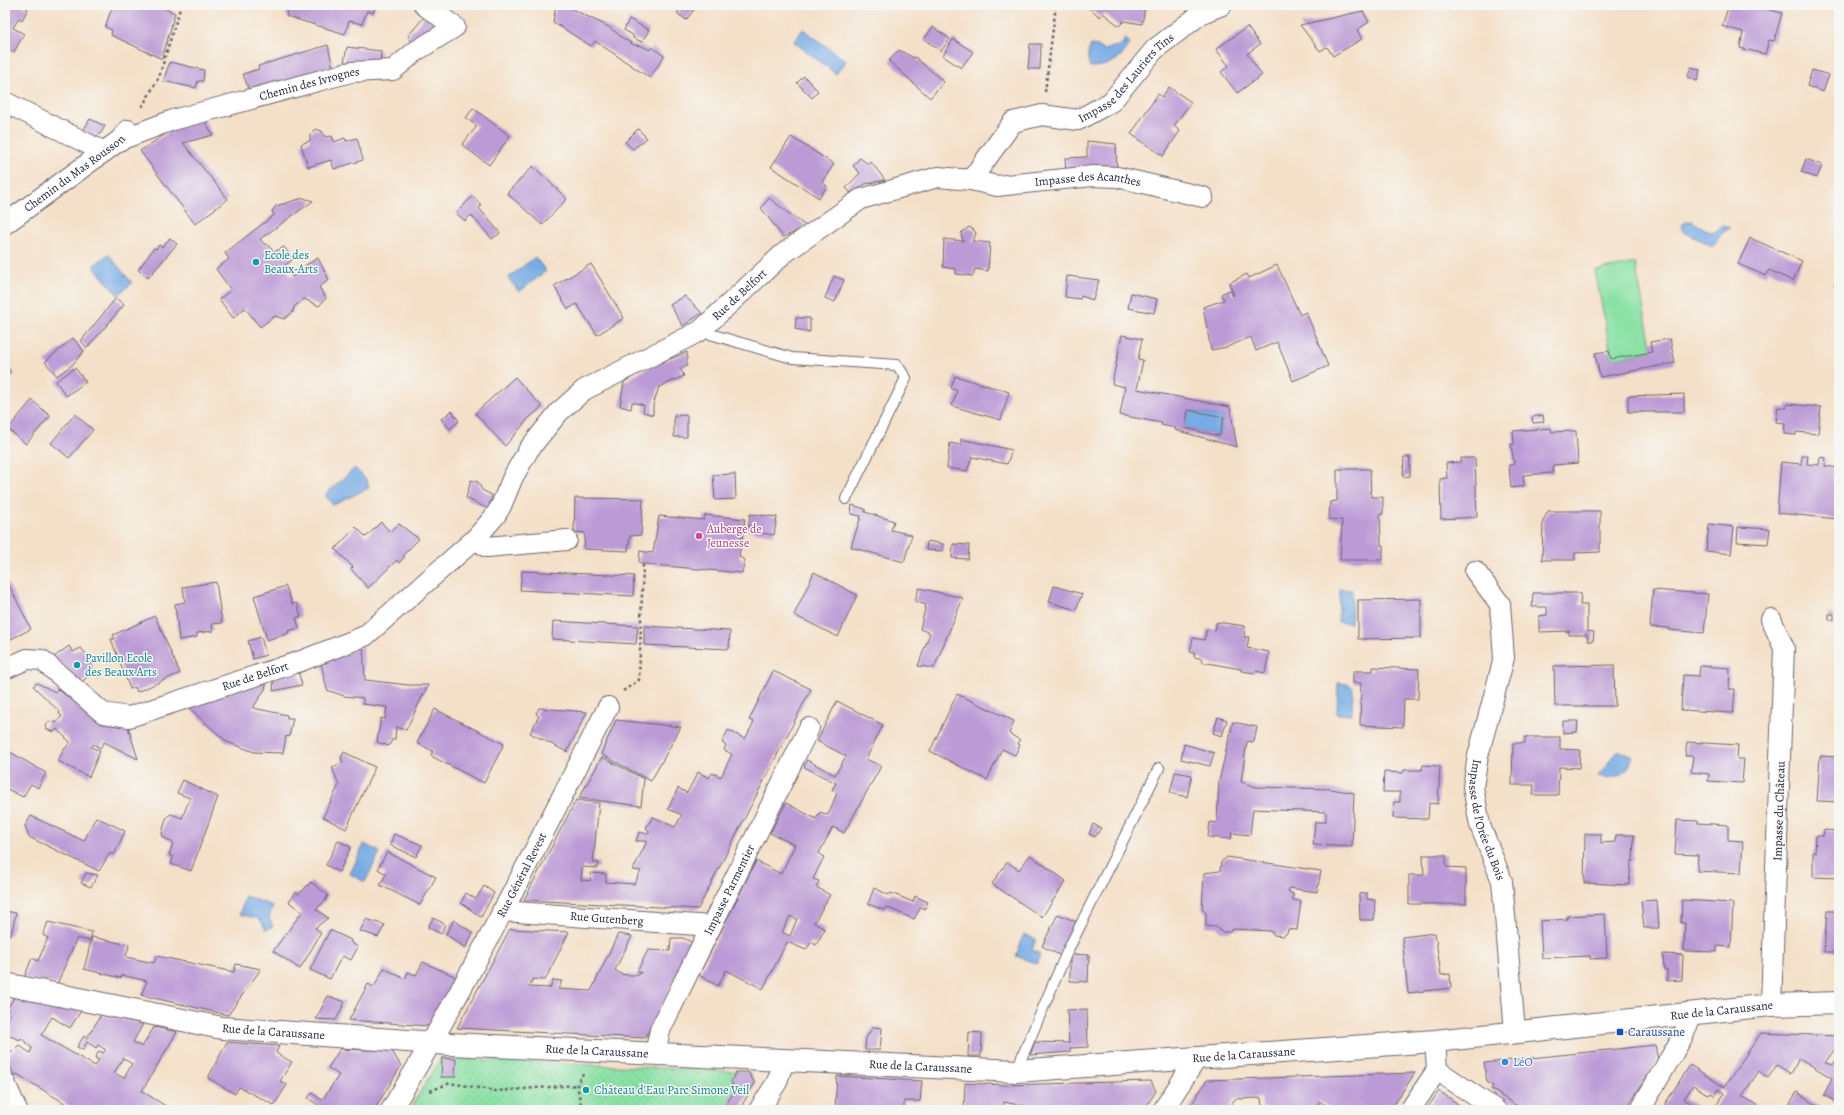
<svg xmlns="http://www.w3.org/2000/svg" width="1844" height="1115" viewBox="0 0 1844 1115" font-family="Alegreya,serif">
<defs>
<pattern id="park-dots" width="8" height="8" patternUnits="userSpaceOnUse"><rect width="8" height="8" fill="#89e1a4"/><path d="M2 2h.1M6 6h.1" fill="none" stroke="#76c18e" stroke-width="1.8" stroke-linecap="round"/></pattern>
</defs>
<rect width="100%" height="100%" fill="#f6f6f2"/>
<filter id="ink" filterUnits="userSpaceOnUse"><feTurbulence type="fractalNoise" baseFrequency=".025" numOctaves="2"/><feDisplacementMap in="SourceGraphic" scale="8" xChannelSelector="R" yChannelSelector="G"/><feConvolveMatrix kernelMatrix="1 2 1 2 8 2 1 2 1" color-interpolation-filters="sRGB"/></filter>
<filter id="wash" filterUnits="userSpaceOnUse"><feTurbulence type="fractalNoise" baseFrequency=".012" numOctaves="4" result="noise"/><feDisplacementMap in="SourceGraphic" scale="16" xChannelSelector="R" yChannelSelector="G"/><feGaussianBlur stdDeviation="0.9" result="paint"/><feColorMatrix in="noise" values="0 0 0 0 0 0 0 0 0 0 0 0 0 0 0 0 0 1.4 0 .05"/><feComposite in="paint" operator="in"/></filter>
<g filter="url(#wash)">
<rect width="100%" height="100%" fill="#f4e0c8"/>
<path fill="url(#park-dots)" stroke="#568270" d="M441 1058 749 1072 755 1083 738 1110H409Z"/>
<path fill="#89e1a4" stroke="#568270" d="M1635 263 1652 351 1612 359 1595 271Z"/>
<path fill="#78ace5" stroke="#4d6790" d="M803 29 846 61 836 74 794 42Z
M1125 39 1130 43C1121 60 1109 67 1090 67 1087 58 1087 53 1091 45L1098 46 1103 50 1121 45Z
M1692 221 1710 232 1716 231 1723 224 1729 227V229L1722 233 1713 246 1683 232 1682 225 1686 222Z
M108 254 132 283 118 295 93 266Z
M535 257 546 271 519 292 508 278Z
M1188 410 1224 417 1219 436 1185 428Z
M355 468 366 479 369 488C356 493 346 500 333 505L325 495Z
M1340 589 1352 590 1351 623 1338 622Z
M1338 683 1349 684 1353 688 1352 714H1337Z
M1618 750 1633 756C1627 776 1617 780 1598 776Z
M364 844 380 852 365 882 350 874Z
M245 896 273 906 269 917 273 926 266 930 260 919 240 914Z
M1024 934 1036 939 1032 950 1040 954 1037 964 1016 956Z"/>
<g id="blocks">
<path fill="#bb9ad5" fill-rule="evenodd" d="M5 5H22L28 9 22 20 19 18 13 28 24 34 14 52 5 48Z
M113 5H138L148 9 150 5H157L175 13 162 59 111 35 112 30 105 27Z
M289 5 301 6V5H376L373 13 367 11 362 24 349 21 345 34 286 16Z
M556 5H564L609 27 624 39 634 45 642 46 650 50 652 47 664 56 650 78 595 41 591 46 553 22Z
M683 5H692L696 7 686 20 677 13Z
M1089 5H1148V8H1145L1142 24 1124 21 1119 26 1103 13 1100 17 1088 7Z
M1729 5H1751L1782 13 1774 41 1769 40 1765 54 1740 48 1743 32 1722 26Z
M1363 11 1369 22 1357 30 1362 39 1333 56 1327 47 1320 51 1300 25Z
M425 16 444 29 413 44 408 36Z
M629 19 649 30 642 42 633 38V35L624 30Z
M1838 25H1839V46L1836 45Z
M933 27 950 39 941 51 924 39Z
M1247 27 1260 44 1247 54 1262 75 1237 93 1221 72 1229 66 1216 49Z
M953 39 973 52 961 68 943 56Z
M1030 44H1041L1040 69H1028Z
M328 45 333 68 249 90 243 74 259 69 258 66Z
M347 47 381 51 380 64 344 62Z
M899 50 914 58 915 57 944 82 930 98 889 61Z
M170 62 204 70 203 81H198L196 88 163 81Z
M1691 67 1700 70 1697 81 1687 77Z
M1812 70 1829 75 1823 92 1807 86Z
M804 76 818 91 812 98 797 83Z
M1169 87 1191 102 1174 126 1180 131 1163 156 1131 134 1158 94 1162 97Z
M473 108 510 136 489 165 462 145 477 126 466 118Z
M203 118 213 135 183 143 228 199 195 224 140 151 173 129Z
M90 119 105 126 101 133 95 137 83 131Z
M315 129 322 131 325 137 332 136 334 142 345 138 346 141 357 138 363 160 334 169 331 160 308 167 301 144 310 141V134Z
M638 129 647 138 633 149 625 142Z
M791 137 834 164 822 182 827 186 819 198 771 167Z
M1087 141 1116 144 1117 173 1066 174 1065 158 1087 157Z
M1837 148H1839V164H1836Z
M860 158 868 164 871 162 885 180 865 184 852 194 846 188 860 173 853 166Z
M1806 159 1822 165 1817 178 1801 172Z
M533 166 567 199 542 225 507 193Z
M473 196 481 205 479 208 500 233 492 239 471 215 465 221 456 213Z
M303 198 313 201 260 239 265 245 267 244 274 252 284 247 293 259 284 266 292 277 300 272 298 270 318 258 329 280 319 287 326 298 319 306 304 299 294 307 293 312 284 319 275 316 260 327 245 308 233 318 219 299 231 290 216 269 229 259 225 253 274 215 272 211 276 206Z
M769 198 807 227 783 237 761 208Z
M969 227 974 230 976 234 972 241 990 243 988 271 975 269 973 276 956 274V269L943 267 944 239 963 241 961 233Z
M170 238 177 244 148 278 138 270 154 248 156 249 159 245 162 247Z
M1750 238 1802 261 1793 281 1769 270 1766 276 1738 264Z
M591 264 624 318 597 335 577 304 568 309 554 286Z
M1277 265 1300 315 1306 312 1328 366 1293 381 1277 342 1256 351 1251 337 1227 347 1211 350 1203 307 1224 300 1221 294 1230 290 1233 296 1234 295 1229 283 1247 274 1249 278Z
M1839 275V288L1834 286Z
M834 276 844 280 835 302 825 298Z
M1067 276 1099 280 1093 300 1081 296 1080 299 1065 297Z
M1131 293 1157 299 1154 313 1128 308Z
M685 296 702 313 683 326 670 305Z
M116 298 124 305 87 348 81 341Z
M796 318H810V332L795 329Z
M1122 335 1142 339 1138 359 1143 360 1137 389 1230 407 1237 447 1175 430 1176 428 1161 425 1162 423 1120 415 1125 387 1112 384ZM1188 410 1224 417 1219 436 1185 428Z
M73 338 84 351 73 364 57 376 45 362Z
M1670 339 1675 363 1600 377 1595 353 1609 351 1611 359 1652 352 1650 342Z
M687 352V366L680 368 684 376 659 387 653 405V415L643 412 644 405 632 402 631 409 620 406 624 382 646 369Z
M5 363 11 372 5 376Z
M75 368 86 382 66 396 56 381Z
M955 376 1009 392 1001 420 952 406 957 391 951 388Z
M515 377 542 407 530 417 505 446 475 413Z
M1684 394V412H1628V396Z
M32 400 50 416 26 444 8 429Z
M1787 404 1821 407 1818 434 1796 432V435L1784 434 1785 423 1776 422 1778 407 1787 408Z
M452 411 459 421 450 429 441 419Z
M75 414 93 430 69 458 51 443Z
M687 415V437H674V416Z
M1543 415 1544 422 1533 423 1532 417Z
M1551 428 1552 432 1576 431 1578 463 1553 465V473L1523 475 1524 486 1511 488 1509 465 1514 464 1511 444H1514L1513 431Z
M961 439 1012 450 1007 464 972 457 967 471 947 468 950 443 961 445Z
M1802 456H1808L1807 464 1819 465 1820 457 1826 458 1825 466 1839 468 1838 519 1777 513 1781 462 1801 464Z
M1404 457H1410V476L1403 477Z
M1461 458H1475L1477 517 1441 519 1440 479 1447 478 1446 463 1461 462Z
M1337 469H1370L1371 497H1383V514H1380L1381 545H1383V560H1340L1342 520 1329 519 1330 502 1337 501Z
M735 474 736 499 715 500 713 475Z
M471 480 478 482 482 490 492 495 488 509 466 498Z
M575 498 643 499 641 535 630 536 628 551 584 549 585 533 574 532Z
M852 505 865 509V512L894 521 891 530 912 535 904 562 851 547 861 516 851 514Z
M1548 511H1600V552L1575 553V560H1542L1543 521Z
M750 514 777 517 774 535 748 531Z
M705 515 745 519 739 557 745 560 742 573 643 564 639 562 640 551 653 553 659 516 704 520Z
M381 522 390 532 399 524 419 539 403 555 405 556 399 563 397 560 368 588 351 569 353 567 335 549 356 527 366 537Z
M1709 524 1734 527 1731 554 1706 551Z
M1738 527 1770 529 1768 544 1737 542Z
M927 541 943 544V551L926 550Z
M953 544 969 545 968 559 952 558Z
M522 571 634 576 633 596 520 590Z
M814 572 857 595 838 637 794 615Z
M5 577 31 629 5 642Z
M216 582 222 623 212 624 213 631 197 633V637L179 640 175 604 185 602 183 587Z
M286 586 292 604 297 603 301 617 296 618 299 628 288 631 289 633 267 640 254 596Z
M1054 586 1082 594 1076 610 1049 602Z
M919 588 963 598 934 668 918 666 930 633 920 629 926 605 915 601Z
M1653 590 1708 594 1704 633 1669 630 1670 628 1650 627Z
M1533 593H1581L1580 605H1587V631L1594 632 1593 641H1588L1587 635H1569V631L1539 632V616L1547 615V607H1532Z
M1421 599V638L1358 639V600Z
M1829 614H1834V620H1829Z
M155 616 180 673 137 692 135 687 130 689 111 639H115L113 635Z
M553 621 638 626 636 644 552 639Z
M1217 622 1245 626 1244 637H1249L1247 648 1269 652 1265 673 1256 671 1255 673 1241 671V669L1202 662 1203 659 1194 657 1195 653 1190 652 1193 638 1204 640 1207 629 1215 630Z
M644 626 730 631 729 649 644 645Z
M261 637 266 655 253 659 248 641Z
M69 646 73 652 81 648 92 661 91 673 81 683 54 657Z
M363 646 365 680 408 685H428L406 730 396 727 395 739 392 740 389 746 377 742 381 718 385 719 387 707 363 704V698L344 696 327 690 321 663Z
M1614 665 1615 706H1555L1554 666Z
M1700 666 1730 668 1729 689H1735L1733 713 1681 710 1683 675 1699 676Z
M1373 667 1419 669 1418 699H1404L1403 727 1360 725 1361 683H1353V671H1373Z
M298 671 302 685 273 691 274 678Z
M773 671 811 689 698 909 524 900 576 800 599 803 593 862 599 863 598 868 582 867 581 880 590 881 591 873 606 874V882L634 884 641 871 633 870 647 841H636L639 832 648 834 649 831 646 828 653 817 675 827 682 815 668 809 678 788 687 793 698 772 709 778 712 773 721 777 732 754 724 750 726 745 722 743 728 730 745 739 754 722 749 720Z
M267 680 265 689 253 708 287 715V718H293L289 737 286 736 283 753 254 752 227 742 188 707Z
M37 683 55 692 58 689 102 724 128 727 138 759 104 742 100 748 93 744 91 747 100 751 89 777 58 761 64 749 66 748 70 742 57 729 54 732 46 729 47 723 50 721 56 723 62 716 59 714 60 712 33 686Z
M957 694 1014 721 1009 734 1020 740 1018 744 1020 745 1015 755 1002 749 987 780 930 751Z
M837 701 883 725 866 759 881 766 844 833 833 827 819 853 824 857 813 879 819 881 816 887 830 895 814 923 825 929 816 945 811 942 806 950 787 942 763 989 726 970 718 986 699 975 756 861 781 874 795 845 770 833 786 803 816 819 820 812 828 815 837 793 832 790 836 783 804 767 807 760 835 775 846 756 817 741ZM790 916 797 919 790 936 782 932Z
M539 708 587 712 567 752 530 733 539 716 536 714Z
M435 709 504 744 484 783 431 756 433 751 417 743Z
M1218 717 1227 720 1222 736 1213 733Z
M616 720 681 727 651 781 601 754Z
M1563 721H1578L1577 732 1563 733Z
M1233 722 1257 727 1254 742 1247 741 1241 782 1256 787 1331 789 1354 793 1352 847 1313 845 1315 822H1326V812L1253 809 1250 835 1232 833 1231 839 1208 837 1210 822 1217 823 1219 781Z
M1525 737H1560V749L1580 750 1579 768 1559 767 1558 795H1533L1534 785H1512L1513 743H1525Z
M1687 742 1738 745 1737 759H1744L1742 783 1708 781 1709 774 1691 772 1693 756H1685Z
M1184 744 1214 753 1210 766 1181 759Z
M5 749 46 773 38 788 31 784 23 797 5 788Z
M344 752 375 767 346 829 323 817 339 785 332 767 343 763 341 757Z
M1820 756 1839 757V802L1817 801Z
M602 757 644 779 641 806 579 798Z
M1423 765 1440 766 1438 804 1429 803 1428 819 1393 818 1394 802H1400V792H1383L1384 772 1403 773 1404 770H1422Z
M1175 772 1192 775 1187 797 1170 793Z
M183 780 218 797 191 871 171 864 173 857 169 855 173 843 163 837 162 832 167 817 171 814 182 818 190 798 177 793Z
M31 816 84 841 96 817 125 831 114 855 110 853 99 871 29 837 25 826Z
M1677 820 1698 821V823L1728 825V840L1743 841 1741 873 1697 871 1698 855 1675 854Z
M1093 824 1101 828 1095 837 1089 834Z
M1824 830 1839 831V878L1813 877V851L1815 852 1816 836H1823Z
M394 834 422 845 416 857 390 845Z
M1585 834H1601V843L1615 842 1616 835H1634L1633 861 1631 862 1629 885 1584 883Z
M338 841 351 847 339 872 326 865Z
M387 852 436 877 420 905 380 885 386 874 378 869Z
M1030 855 1066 881 1042 917 992 884 1007 862 1019 870Z
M1423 855H1446V867L1466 868V904H1409V875H1424Z
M1227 857 1321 871 1317 892 1289 888 1288 891 1293 894V900L1301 901 1297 930 1288 929 1287 933 1283 936 1274 935 1271 931 1233 929 1230 932H1221L1217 927 1206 926V913L1202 909 1204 873 1220 871 1221 862Z
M86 873 98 875 91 887 81 883Z
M311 882 328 895 325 901 316 909 328 918 315 928 321 933 300 969 273 951 302 912 289 902 296 892 299 894Z
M484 886 494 893 481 917 461 903 466 893 476 899Z
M874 888 889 895 891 893 913 902 915 896 928 902 925 909 921 907 914 919 886 907 884 910 868 904Z
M1367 893V899L1375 900 1374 920H1360L1359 894Z
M1657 900 1659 928H1644L1641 901Z
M1682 900 1733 903 1731 947 1717 946V952L1684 951 1685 923H1681Z
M5 911 16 913 11 935 5 934Z
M1827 911H1839V952H1824Z
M1058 914 1077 922 1061 956 1042 946Z
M1605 914 1607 958 1590 959V956L1542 958 1540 921 1567 919V916Z
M433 918 445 924 441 934 428 927Z
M366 919 385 925 378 937 360 931Z
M454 920 473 933 465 948 446 934Z
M48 922 92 932 90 941 77 938 57 984 24 978 32 958 38 961 48 938 43 935Z
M510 929 569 932 545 980 533 979 529 987 550 988 553 980 562 981 558 989 591 991 618 934 632 936 615 970 621 974 627 975H639L641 972H637L648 950 670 951 671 938H683L693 943 645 1038 457 1028Z
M330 930 351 940 350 942 358 947 351 960 342 956 330 979 310 970Z
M1435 933 1441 975 1450 974 1451 988 1408 993 1402 937Z
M92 937 129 945 126 957 154 963 157 956 234 972 236 964 261 969 228 1015 141 995 147 981 122 975 121 978 84 969Z
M1070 954 1089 955 1088 982 1070 981Z
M1663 954 1683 955 1682 980 1667 981V969L1664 970Z
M423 962 456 977 429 1026 349 1020 368 984 374 987 384 968 405 979 408 972 416 975Z
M15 996 81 1011 70 1028 52 1017 41 1035 95 1066 99 1060 95 1058 99 1051 103 1053 106 1050 98 1045 96 1048 87 1042 83 1050 77 1047 84 1036 87 1038 101 1015 143 1024 133 1042 142 1047 154 1027 177 1032 142 1091 172 1110H69L71 1107 17 1074 15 1077 6 1058 19 1045 30 1053 32 1048 21 1038 20 1040 5 1034V1027L11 1013 7 1009ZM123 1058 132 1064 124 1078 114 1073Z
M328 996 345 1002 336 1020 316 1019Z
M1087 1009 1088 1047 1070 1048V1052L1030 1055 1035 1042 1069 1043 1067 1010Z
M873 1027 882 1028 880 1050H865L866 1038Z
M969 1032 982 1033 981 1056H968Z
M1761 1033 1839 1036V1043L1825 1063 1833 1065 1839 1056V1104L1824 1095 1832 1078 1799 1058 1791 1074 1777 1065 1768 1078 1759 1071 1742 1096 1765 1110H1713L1725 1093 1719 1089 1715 1096 1711 1093 1709 1095 1693 1085 1684 1099 1702 1110H1690L1683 1105 1680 1110H1661L1690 1065 1724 1087Z
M227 1042 279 1046 276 1053 292 1062 280 1081 287 1085 274 1105 239 1087 235 1094 208 1078Z
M1655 1045 1658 1060 1625 1110H1523L1491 1089 1493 1086 1487 1082 1484 1063Z
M340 1049 392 1051 401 1066 374 1110H325L308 1098 312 1093 322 1100 339 1075 328 1068Z
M442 1058 456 1059 455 1077H441Z
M736 1072H748L755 1083 739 1110H723L735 1090 731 1081Z
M1415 1073 1390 1110H1334L1319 1101 1318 1104 1321 1106 1318 1110H1269L1262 1107 1261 1098 1235 1099 1229 1108 1232 1110H1188L1207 1080Z
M837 1076 922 1081 920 1101H904V1110H835Z
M1151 1081 1156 1091 1144 1110H1033L1034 1108 1004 1102 1003 1110H964L965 1083 1005 1085Z
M1439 1091 1458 1104 1468 1110H1426Z
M1797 1092 1824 1110H1786Z"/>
</g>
</g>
<g filter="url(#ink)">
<use href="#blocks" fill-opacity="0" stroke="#6c646c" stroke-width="1"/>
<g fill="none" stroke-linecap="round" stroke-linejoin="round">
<defs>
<path id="service" d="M700 331 792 358 897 365 906 378 846 499
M1016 1071 1067 952 1159 768"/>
<g id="minor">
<path d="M5 102 104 152"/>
<path id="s1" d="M120 140 173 120 351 72 393 70 416 51 455 27 424 5"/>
<path id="s2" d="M971 180 997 186 1093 176 1117 177 1203 197"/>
<path id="s3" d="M5 224 120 140 128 130"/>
<path d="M475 539 487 547 567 540"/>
<path id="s4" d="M1475 571 1500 604 1504 658 1478 756 1473 787 1480 825 1502 881 1515 1032"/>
<path d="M1771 619 1784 648 1771 1005"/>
<path id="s5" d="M5 669 27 659 42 660 103 713 129 717 301 661 365 636 475 539 495 516 501 506 513 477 529 449 559 412 584 390 700 331 783 254 861 199 938 177 971 180 1013 122 1042 115 1078 120 1111 102 1155 49 1202 13 1222 5"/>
<path id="s6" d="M502 911 711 926"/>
<path id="s7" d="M655 1053 660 1030 809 728"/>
<path d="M1437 1070 1496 1110"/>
<path d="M5 1083 17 1110"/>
<path id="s8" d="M391 1110C471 980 538 842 608 707"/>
<path d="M759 1110 777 1082 784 1060"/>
<path d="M1163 1110 1197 1058"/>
<path d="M1410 1110 1437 1070 1435 1041"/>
<path d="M1640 1110 1683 1036 1692 1013"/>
</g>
<g id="tertiary">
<path id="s9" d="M5 984 222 1028 450 1044 1016 1071 1435 1041 1771 1005 1839 1003"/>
</g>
</defs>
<use href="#service" stroke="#6c646c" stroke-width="12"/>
<use href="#minor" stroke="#6c646c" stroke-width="22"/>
<use href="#tertiary" stroke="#6c646c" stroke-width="24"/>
<path stroke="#6c646c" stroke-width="2.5" stroke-dasharray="3 3" stroke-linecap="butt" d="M1045 92 1056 5
M142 107 159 77 181 5
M623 691 639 680 643 564
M430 1091 450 1083 496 1091 577 1085
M582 1110 577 1085 583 1074"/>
<use href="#service" stroke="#fff" stroke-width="10"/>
<use href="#minor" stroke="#fff" stroke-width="20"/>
<use href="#tertiary" stroke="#fff" stroke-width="22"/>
</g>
</g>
<g fill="#0f9aa8" stroke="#f6f6f2" stroke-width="1.5">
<circle cx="256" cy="262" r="4"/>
<circle cx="77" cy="665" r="4"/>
<circle cx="586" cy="1090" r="4"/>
</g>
<circle fill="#d1479c" stroke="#f6f6f2" stroke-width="1.5" cx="699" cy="536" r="4"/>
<rect fill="#1a4fb4" stroke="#f6f6f2" stroke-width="1.5" x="1616" y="1028" width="8" height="8" rx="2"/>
<circle fill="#3f7fe0" stroke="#f6f6f2" stroke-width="1.5" cx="1505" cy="1062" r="4"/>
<g text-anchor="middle" stroke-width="3" stroke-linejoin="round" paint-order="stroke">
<g font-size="12" fill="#22223b" stroke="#f6f6f2">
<text dy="4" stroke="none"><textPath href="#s5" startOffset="1384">Impasse des Lauriers Tins</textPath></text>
<text dy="4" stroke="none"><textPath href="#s1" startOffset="198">Chemin des Ivrognes</textPath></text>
<text dy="4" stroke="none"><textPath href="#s3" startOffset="86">Chemin du Mas Rousson</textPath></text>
<text dy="4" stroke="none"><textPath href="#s2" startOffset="118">Impasse des Acanthes</textPath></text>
<text dy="4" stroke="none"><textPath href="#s5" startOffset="913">Rue de Belfort</textPath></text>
<text dy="4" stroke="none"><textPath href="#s5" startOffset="279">Rue de Belfort</textPath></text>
<text transform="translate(1779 811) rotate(-88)" y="4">Impasse du Château</text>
<text dy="4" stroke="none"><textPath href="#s4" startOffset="263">Impasse de l'Orée du Bois</textPath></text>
<text dy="4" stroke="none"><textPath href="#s8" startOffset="269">Rue Général Revest</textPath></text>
<text dy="4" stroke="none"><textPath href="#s7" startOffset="180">Impasse Parmentier</textPath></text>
<text dy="4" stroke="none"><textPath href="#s6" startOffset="105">Rue Gutenberg</textPath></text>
<text dy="4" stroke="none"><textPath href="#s9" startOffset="1725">Rue de la Caraussane</textPath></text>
<text dy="4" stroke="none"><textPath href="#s9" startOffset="273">Rue de la Caraussane</textPath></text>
<text dy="4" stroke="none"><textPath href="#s9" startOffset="597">Rue de la Caraussane</textPath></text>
<text dy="4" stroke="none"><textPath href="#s9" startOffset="1245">Rue de la Caraussane</textPath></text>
<text dy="4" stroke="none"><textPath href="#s9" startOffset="921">Rue de la Caraussane</textPath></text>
</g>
<g font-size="12" fill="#0d838f" stroke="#f6f6f2" text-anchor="start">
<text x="264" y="259">Ecole des<tspan x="264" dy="14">Beaux-Arts</tspan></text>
<text x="85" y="662">Pavillon Ecole<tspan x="85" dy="14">des Beaux Arts</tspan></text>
<text x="594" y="1094">Château d'Eau Parc Simone Veil</text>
</g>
<g font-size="12" fill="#b23c85" stroke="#f6f6f2" text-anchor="start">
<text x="707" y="533">Auberge de<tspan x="707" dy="14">Jeunesse</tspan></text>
</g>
<g font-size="12" fill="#164399" stroke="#f6f6f2" text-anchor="start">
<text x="1628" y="1036">Caraussane</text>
</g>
<g font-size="12" fill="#366cbe" stroke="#f6f6f2" text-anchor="start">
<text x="1513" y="1066">LéO</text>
</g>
</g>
<rect width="1844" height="1115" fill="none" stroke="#f6f6f2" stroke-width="20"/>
</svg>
